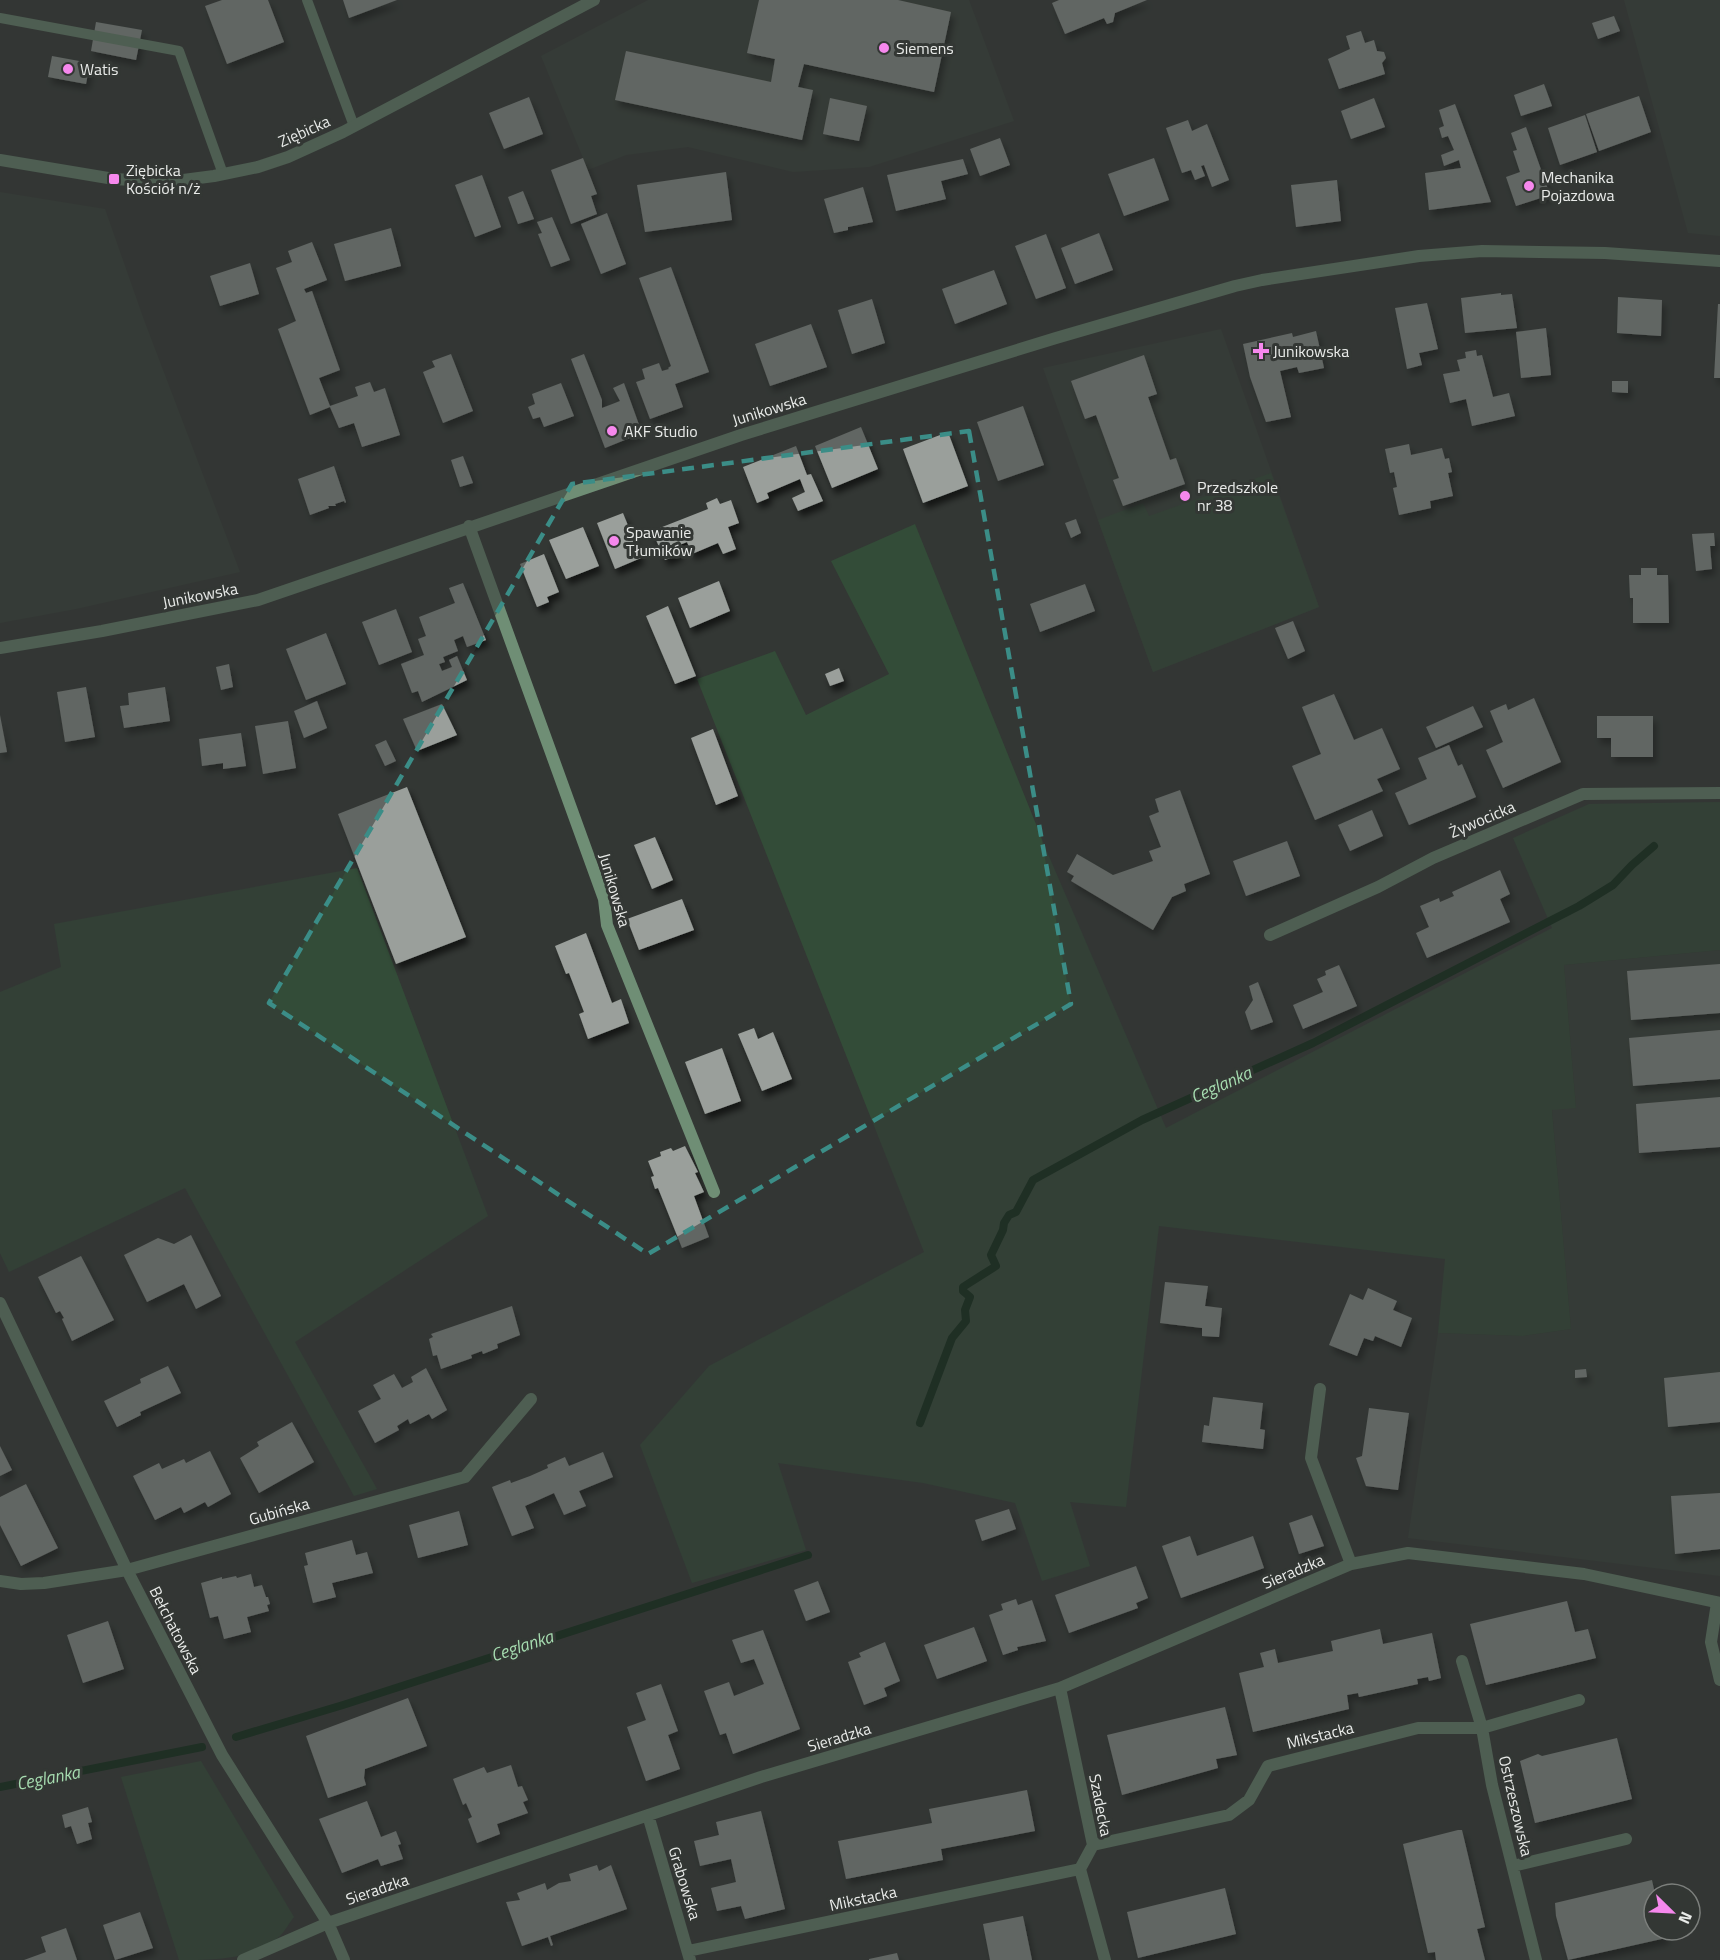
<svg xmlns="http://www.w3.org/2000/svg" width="1720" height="1960" viewBox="0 0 1720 1960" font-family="'Titillium Web',sans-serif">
<defs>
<filter id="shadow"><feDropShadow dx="3.5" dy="6" stdDeviation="3" flood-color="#0009"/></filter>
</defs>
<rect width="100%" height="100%" fill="#333734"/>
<path fill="#39413a" d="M648 0H969L1014 121 869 167 793 172 688 147 626 155 588 170 541 56Z
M1624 0H1720V236L1688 233Z
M0 192 105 209 144 320 240 572 76 609 0 623Z
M1221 329 1319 607 1153 672 1043 368Z
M1720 950V1576L1408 1538 1438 1333 1523 1336 1571 1329 1552 1109 1576 1107 1564 965Z"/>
<path fill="#334c38" d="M1271 473 1319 607 1153 672 1098 520 1143 503 1149 516Z
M915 524 1048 854 1166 1128 1552 928 1513 838 1589 804 1720 802V950L1564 965 1576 1108 1552 1110 1571 1329 1523 1336 1438 1333 1445 1259 1159 1226 1126 1507 1070 1502 1090 1566 1042 1581 1015 1503 923 1483 778 1463 806 1550 692 1583 640 1445 709 1366 924 1252 697 679 775 651 806 715 889 674 831 561Z
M357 868 488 1216 295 1342 377 1489 354 1496 185 1188 9 1272 0 1253V992L61 967 54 924Z
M201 1761 294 1917C289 1923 285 1931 280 1936 254 1960 212 1960 179 1960L121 1777Z"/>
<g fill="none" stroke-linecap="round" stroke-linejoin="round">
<path stroke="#082611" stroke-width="8" d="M920 1423 952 1338 966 1321 965 1310 970 1297 963 1291V1287L996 1266 991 1255 1003 1230 1004 1223 1009 1215 1016 1212 1033 1180 1142 1120 1313 1043 1579 906 1613 885 1632 865 1654 846
M236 1737 343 1705 808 1555
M0 1787 202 1747"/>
</g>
<path fill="#9a9f9b" filter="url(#shadow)" d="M222 0H268L284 42 227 64 205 6Z
M343 0H397L349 18Z
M759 0H898L951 12 934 92 804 64 798 87 813 90 802 140 615 100 626 51 771 82 775 59 747 53Z
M1059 0H1147L1115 13 1113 22 1107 24 1104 18 1065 34 1052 3Z
M1614 16 1620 31 1598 39 1592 23Z
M96 22 142 30 136 60 91 51Z
M1361 31 1365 43 1374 40 1377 51 1384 52 1386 58 1382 63 1385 74 1339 89 1328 59 1350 49 1346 36Z
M52 56 90 63 86 84 48 77Z
M1544 84 1552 106 1521 116 1514 95Z
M1639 96 1651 132 1599 151 1586 114Z
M529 97 543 134 504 149 489 113Z
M830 98 867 106 859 141 823 134Z
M1374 98 1385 127 1351 139 1341 111Z
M1455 104 1491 202 1429 210 1425 173 1461 168 1459 160 1444 166 1441 155 1454 150 1448 136 1442 138 1439 128 1444 126 1439 110Z
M1585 115 1597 152 1560 165 1548 128Z
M1188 120 1192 131 1207 124 1229 180 1212 187 1204 165 1201 166 1205 176 1195 180 1191 170 1182 173 1166 128Z
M1526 127 1550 195 1516 206 1506 177 1520 172 1513 151 1517 150 1511 133Z
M1000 138 1010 165 980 176 970 149Z
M583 158 597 194 591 196 597 214 571 224 551 170Z
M1154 158 1169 200 1124 216 1108 174Z
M963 159 968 174 941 181 946 199 896 211 887 175Z
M726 172 732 220 645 232 637 185Z
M482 175 501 227 475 237 455 185Z
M1337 180 1341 221 1296 227 1291 185Z
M863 187 873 222 848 227V230L834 233 824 199Z
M523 191 534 219 518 224 508 197Z
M607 213 626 264 601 274 581 224Z
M552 217 570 260 551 267 538 234 542 233 537 222Z
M391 228 401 266 345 281 334 244Z
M1099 233 1113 270 1075 284 1061 248Z
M1046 234 1066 288 1036 299 1015 246Z
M312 242 327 280 304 289 306 293 312 291 340 370 319 378 330 406 358 396 355 387 370 382 374 392 385 388 400 435 362 447 354 423 339 428 330 407 310 415 278 329 296 321 276 268 292 262 288 251Z
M250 263 259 294 220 306 210 276Z
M671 267 709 372 675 384 683 407 650 419 636 382 645 379 642 369 659 363 662 371 669 369 668 368 671 366 639 278Z
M994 270 1007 304 955 324 942 289Z
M1501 293V295L1512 294 1517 328 1465 333 1461 298Z
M1618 297 1662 300 1661 336 1617 333Z
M872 299 885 343 852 354 838 310Z
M1427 303 1438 349 1419 353 1422 365 1407 369 1395 308Z
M1718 304H1720V378H1714Z
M811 324 827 367 770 386 755 344Z
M1546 328 1551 375 1521 378 1516 332Z
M1316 331 1324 368 1299 373 1297 367 1280 371 1291 417 1266 422 1250 377 1243 344 1292 333 1293 337Z
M1476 350 1477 356 1482 355 1493 397 1509 393 1515 416 1472 426 1466 399 1450 403 1443 374 1460 371 1457 360 1466 358 1465 352Z
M451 354 473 411 443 423 423 372 435 367 432 361Z
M584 354 602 400V408L620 401 613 388 624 383 642 433 605 448 571 359Z
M1144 355 1157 394 1148 397 1170 460 1176 458 1185 484 1123 506 1113 480 1119 478 1096 415 1085 419 1071 381Z
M1612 381H1628V393L1612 392Z
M561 383 574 416 544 427 540 417 533 419 528 407 535 404 532 394Z
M1023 406 1044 465 998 481 977 422Z
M861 427 878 469 832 488 815 446Z
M948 432 968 486 923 503 903 449Z
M1409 444 1411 455 1442 448 1445 459 1449 458 1452 472 1448 473 1453 496 1430 501 1431 508 1399 515 1393 488 1397 487 1394 472 1390 473 1385 449Z
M796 446 807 475 811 474 823 501 798 511 792 498 805 492 800 479 767 493 769 498 757 503 743 467Z
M463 456 473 483 460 487 451 460Z
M334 466 346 502 345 503 344 501 335 504 336 506H328L329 508 310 515 298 479Z
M717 498 720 504 731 500 739 523 728 527 736 549 723 554 718 543 692 554 687 542 677 546 680 554 665 560 652 531 708 509 706 503Z
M623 513 641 558 615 569 597 523Z
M1076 519 1081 533 1071 538 1065 523Z
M583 527 599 566 566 579 549 540Z
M1714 533 1715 546H1710L1712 569 1696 571 1692 534Z
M544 554 559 592 547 597 549 602 537 607 520 564Z
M1641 568H1657V575H1668L1669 623H1633V598H1630L1629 575H1641Z
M719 581 730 611 690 628 678 598Z
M463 583 486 640 467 647 463 636 454 640 458 651 443 657 445 662 439 664 442 671 452 667 449 660 457 656 467 680 422 702 418 691 412 693 401 664 424 655 418 639 426 636 419 617 455 603 449 588Z
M1085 584 1095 611 1040 632 1030 604Z
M668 606 696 676 675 684 646 616Z
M396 609 412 652 379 665 362 622Z
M1293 621 1305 651 1288 659 1275 628Z
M326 633 346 684 306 700 286 649Z
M229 664 233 687 221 690 216 667Z
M839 668 844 681 830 686 825 674Z
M86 687 95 737 65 742 57 692Z
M165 687 170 721 124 728 120 706 129 705 128 693Z
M1334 694 1354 740 1382 728 1400 769 1377 779 1383 791 1315 820 1292 766 1321 754 1302 707Z
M1534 698 1561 762 1503 788 1486 750 1503 742 1490 711 1506 704 1508 710Z
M317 701 327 728 304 738 294 711Z
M442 704 457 735 417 751 403 719Z
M1473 706 1483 727 1436 748 1426 727Z
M0 715 7 752 0 753Z
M1597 716H1653V757H1611V738H1597Z
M288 721 296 768 263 774 255 726Z
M713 729 738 796 716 805 691 738Z
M241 733 246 766 223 769V763L202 766 199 739Z
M386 740 396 761 385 766 375 745Z
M1449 745 1458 766 1462 764 1476 797 1409 825 1395 793 1427 779 1418 758Z
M407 787 466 937 396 964 338 814Z
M1180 790 1210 874 1184 884 1186 891 1172 897 1153 930 1071 881 1074 876 1067 872 1077 854 1113 875 1153 861 1149 851 1161 847 1149 816 1159 812 1155 799Z
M1372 810 1383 836 1350 851 1338 825Z
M655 837 673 880 652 889 634 845Z
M1287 841 1300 876 1246 896 1233 861Z
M1500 870 1510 894 1500 899 1510 922 1427 958 1416 933 1429 927 1420 906 1439 898 1440 902 1454 896 1452 892Z
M682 899 694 930 639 950 627 919Z
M586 933 612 1003 621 999 629 1023 588 1039 579 1014 584 1012 569 973 566 974 555 946Z
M1720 964V1013L1631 1020 1627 971Z
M1339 965 1357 1006 1303 1029 1293 1005 1323 992 1317 979 1326 975 1325 971Z
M1258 982 1273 1022 1251 1030 1245 1012 1253 1000 1249 986Z
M754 1028 758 1039 773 1032 792 1079 762 1091 738 1034Z
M1720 1030V1079L1633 1086 1629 1038Z
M722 1048 741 1101 705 1114 685 1062Z
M1720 1097V1147L1639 1153 1636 1104Z
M685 1146 698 1172 695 1173 704 1192 694 1196 709 1237 682 1248 658 1188 655 1189 651 1177 654 1176 648 1161 661 1156 660 1152 671 1148 673 1151Z
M191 1235 221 1296 196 1309 184 1284 147 1302 124 1255 158 1238 174 1244Z
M81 1256 114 1320 72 1341 62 1319 64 1318 60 1311 56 1313 38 1277Z
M1165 1282 1208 1286 1205 1306 1222 1308 1219 1337 1202 1336V1328L1160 1323Z
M1368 1288 1397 1301 1393 1310 1412 1318 1401 1347 1375 1336 1373 1341 1364 1338 1357 1356 1329 1345 1350 1294 1363 1300Z
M512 1306 520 1335 497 1344 498 1348 483 1354 482 1351 471 1355 472 1358 441 1369 437 1355 433 1356 429 1339 433 1337 431 1334Z
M168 1366 181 1393 140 1412 141 1415 117 1427 104 1401 141 1383 140 1379Z
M426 1368 447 1410 432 1419 429 1414 410 1424 408 1419 397 1426 399 1430 375 1443 358 1411 381 1399 373 1385 394 1374 402 1388 413 1382 411 1377Z
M1586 1369 1587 1377 1575 1378V1370Z
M1720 1372V1422L1668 1427 1664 1378Z
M1213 1397 1263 1403 1260 1429 1265 1430 1263 1449 1202 1442 1204 1425 1209 1426Z
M1369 1408 1409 1413 1398 1490 1366 1486 1356 1458 1362 1456Z
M292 1422 314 1462 259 1493 240 1458 259 1446 257 1442Z
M0 1446 12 1470 0 1476Z
M210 1451 231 1494 208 1507 205 1502 184 1513 181 1507 155 1520 133 1476 159 1463 162 1469 184 1459 186 1463Z
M603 1452 613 1477 579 1491 586 1506 564 1515 554 1493 525 1506 534 1528 512 1536 492 1487 510 1480 511 1483 530 1476 548 1468 547 1465 565 1457 569 1466Z
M26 1484 58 1548 21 1566 0 1525V1497Z
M1720 1493V1549L1675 1554 1671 1496Z
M1009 1509 1016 1529 982 1541 975 1520Z
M459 1511 468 1545 418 1558 409 1525Z
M1312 1515 1324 1546 1299 1554 1289 1523Z
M1190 1536 1197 1556 1253 1536 1264 1568 1181 1598 1162 1546Z
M352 1540 356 1555 367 1552 373 1573 332 1583 336 1597 313 1603 304 1566 308 1565 305 1553Z
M1136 1566 1148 1598 1136 1603 1138 1608 1069 1633 1055 1595Z
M251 1574 254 1587 262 1585 266 1597H268L270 1604 267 1605 269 1611 247 1617 251 1632 224 1639 218 1616 210 1618 201 1583 222 1577V1579L236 1576 237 1578Z
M818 1581 830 1612 806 1621 794 1590Z
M1016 1599 1018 1605 1032 1600 1046 1641 1017 1647 1018 1650 1003 1655 989 1615 1003 1610 1001 1604Z
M1567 1601 1575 1632 1588 1629 1596 1658 1486 1685 1470 1624Z
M108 1621 124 1669 83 1683 67 1635Z
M974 1627 987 1661 937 1679 924 1645Z
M1380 1629 1383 1644 1432 1633 1441 1678 1429 1681 1428 1677 1417 1679 1418 1684 1359 1697 1358 1693 1347 1695 1349 1709 1253 1732 1239 1673 1264 1667 1260 1653 1275 1649 1278 1663 1333 1651 1331 1641Z
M763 1630 800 1729 733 1754 726 1733 720 1735 704 1691 729 1682 734 1696 764 1684 754 1659 741 1663 732 1640Z
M885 1642 900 1681 884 1688 887 1696 864 1705 848 1662 861 1657 859 1653Z
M661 1684 678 1731 668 1735 680 1769 646 1781 627 1727 646 1720 636 1693Z
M408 1698 427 1746 365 1769 364 1778 366 1785 328 1798 306 1736Z
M1225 1707 1237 1755 1216 1759 1218 1768 1122 1795 1107 1735Z
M1617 1738 1632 1799 1535 1823 1520 1761 1538 1754 1542 1756Z
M511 1765 518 1787 522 1786 528 1800 523 1802 528 1813 497 1824 500 1834 477 1843 468 1819 472 1817 466 1803 463 1805 453 1779 484 1767 487 1773Z
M1027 1790 1035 1831 941 1849 943 1860 846 1879 838 1841 932 1823 929 1809Z
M367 1801 381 1837 396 1831 401 1844 398 1845 403 1859 381 1866 378 1859 342 1873 319 1819Z
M88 1807 92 1822 88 1823 92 1839 77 1844 71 1826 65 1828 62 1815Z
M761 1811 785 1909 745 1919 741 1906 717 1911 711 1888 736 1882 731 1859 700 1866 694 1841 719 1835 716 1822Z
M1458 1830H1462L1485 1927 1477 1929 1485 1960H1436L1435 1952 1428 1953 1403 1844Z
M597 1865 599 1871 611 1865 627 1909 550 1936 553 1945 551 1946 548 1937 522 1946 506 1902 520 1900 517 1893 545 1883 547 1890 559 1883 571 1881 569 1874Z
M1652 1880 1655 1894 1654 1930H1664L1666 1938 1568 1960 1556 1916 1555 1903Z
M1225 1888 1236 1934 1138 1958 1127 1912Z
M140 1912 153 1948 115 1960 103 1925Z
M1023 1916 1032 1960H990L983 1924Z
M66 1928 77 1960H24L46 1952 41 1937Z
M897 1953 899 1960H869V1959Z"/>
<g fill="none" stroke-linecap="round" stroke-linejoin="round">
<path stroke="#6f8e75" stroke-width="10" d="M307 0 354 126
M0 18 179 51 223 174"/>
<path stroke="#6f8e75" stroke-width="12" d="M0 160 114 179 168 182 214 176 258 167 288 157 343 132 594 0
M469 526 604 899 607 925 714 1192
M0 648 102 631 258 600 741 435 1056 338 1235 286 1262 280 1419 256 1482 251 1605 253 1720 261
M1270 935 1378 887 1433 858 1583 794 1720 793
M0 1303 127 1570 222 1755 328 1923 344 1960
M1320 1389 1311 1458 1351 1564
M0 1581 21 1584 44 1583 127 1570 465 1477 531 1399
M1717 1603 1711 1642 1720 1680
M1462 1661 1482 1728 1492 1785 1536 1960
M1060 1688 1093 1845 1080 1869 1105 1960
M648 1815 690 1960
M1093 1845 1229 1815 1249 1800 1268 1766 1418 1728H1482L1579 1700
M1513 1866 1626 1839
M688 1951 1080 1869
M243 1960 328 1923 761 1777 1060 1688 1351 1564 1408 1553 1584 1574 1720 1603"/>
</g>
<path d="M0 0H1720V1960H0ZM969 431 1071 1004 648 1254 269 1003 572 484Z" fill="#333734" fill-opacity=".55" fill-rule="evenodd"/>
<path fill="none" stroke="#3b8d87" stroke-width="4.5" stroke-dasharray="12 8" stroke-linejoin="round" d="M969 431 1071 1004 648 1254 269 1003 572 484Z"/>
<g fill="#f688ed" stroke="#333734" stroke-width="2">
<circle cx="884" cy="48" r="6"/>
<circle cx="68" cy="69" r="6"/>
<rect x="108" y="173" width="12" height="12" rx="3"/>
<circle cx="1529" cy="186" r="6"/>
<path d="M1258 342h6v6h6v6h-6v6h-6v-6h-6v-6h6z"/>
<circle cx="612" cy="431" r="6"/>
<circle cx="1185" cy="496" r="6"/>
<circle cx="614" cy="541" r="6"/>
</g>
<g text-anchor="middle" stroke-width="6" stroke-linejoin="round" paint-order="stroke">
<g font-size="16" fill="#e9ebe9" stroke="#333734" text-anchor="start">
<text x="896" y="54">Siemens</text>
<text x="80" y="75">Watis</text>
<text x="126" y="176">Ziębicka<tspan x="126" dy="18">Kościół n/ż</tspan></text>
<text x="1541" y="183">Mechanika<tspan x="1541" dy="18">Pojazdowa</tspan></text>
<text x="1273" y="357">Junikowska</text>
<text x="624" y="437">AKF Studio</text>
<text x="1197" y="493">Przedszkole<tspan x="1197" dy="18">nr 38</tspan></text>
<text x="626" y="538">Spawanie<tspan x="626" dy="18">Tłumików</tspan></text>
</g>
<g font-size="16" fill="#e9ebe9" stroke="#333734">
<text transform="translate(304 131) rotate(-24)" y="6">Ziębicka</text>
<text transform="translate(769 409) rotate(-17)" y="6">Junikowska</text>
<text transform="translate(200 595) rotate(-11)" y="6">Junikowska</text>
<text transform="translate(1482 819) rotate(-23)" y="6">Żywocicka</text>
<text transform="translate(615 890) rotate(74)" y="6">Junikowska</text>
<text transform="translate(279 1511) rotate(-16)" y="6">Gubińska</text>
<text transform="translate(1293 1571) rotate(-23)" y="6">Sieradzka</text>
<text transform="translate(176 1630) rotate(63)" y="6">Bełchatowska</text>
<text transform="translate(1320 1735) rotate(-14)" y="6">Mikstacka</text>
<text transform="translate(839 1737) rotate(-17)" y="6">Sieradzka</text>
<text transform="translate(1101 1805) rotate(79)" y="6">Szadecka</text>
<text transform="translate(1516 1806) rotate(77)" y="6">Ostrzeszowska</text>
<text transform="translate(685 1883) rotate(73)" y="6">Grabowska</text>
<text transform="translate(377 1889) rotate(-19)" y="6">Sieradzka</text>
<text transform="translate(863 1898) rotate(-12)" y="6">Mikstacka</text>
</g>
<g font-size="18" font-style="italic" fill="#a6dcb0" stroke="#333734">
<text transform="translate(1221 1085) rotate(-24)" y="6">Ceglanka</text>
<text transform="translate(522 1646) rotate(-18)" y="6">Ceglanka</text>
<text transform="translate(48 1778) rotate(-11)" y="6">Ceglanka</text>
</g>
</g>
<g transform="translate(1672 1912) rotate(114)"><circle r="28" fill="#333734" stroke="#7c7f7c" stroke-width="1.5"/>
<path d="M0-4.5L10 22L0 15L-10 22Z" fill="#f688ed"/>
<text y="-9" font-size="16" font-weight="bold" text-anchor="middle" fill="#e9ebe9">N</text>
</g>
</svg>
